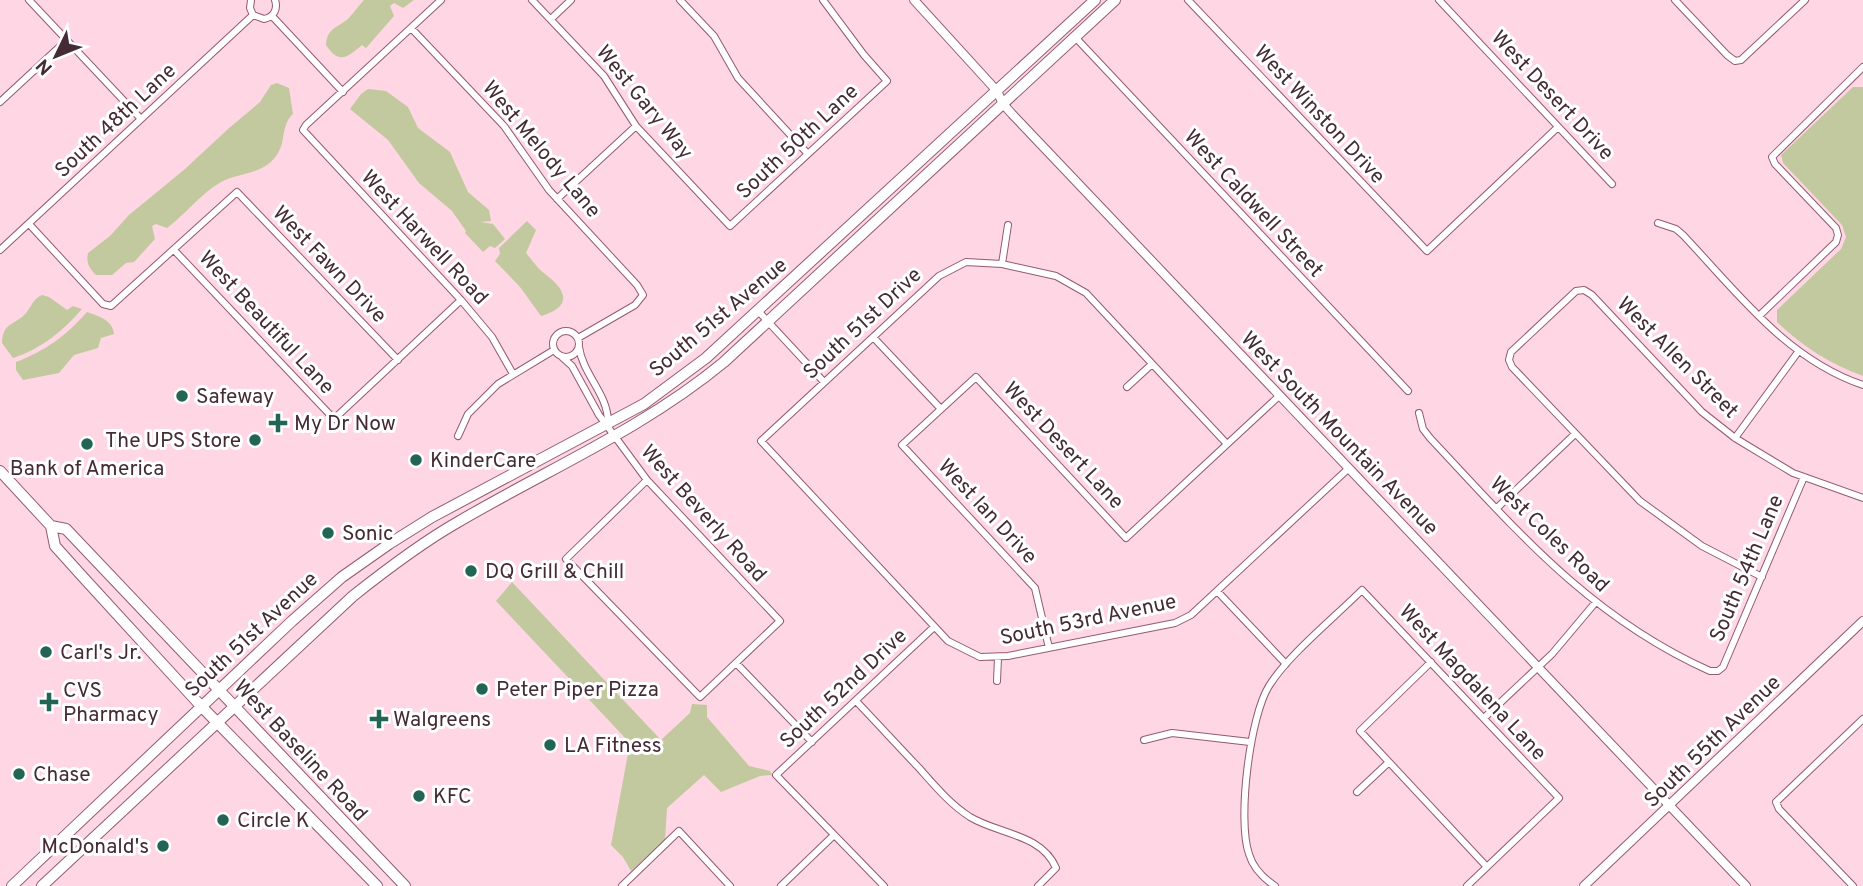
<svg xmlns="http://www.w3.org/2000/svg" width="1863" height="886" viewBox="0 0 1863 886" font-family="Overpass,sans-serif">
<rect width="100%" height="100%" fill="#fed6e4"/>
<path fill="#c3c99e" d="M364 0H414L403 8 394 3 390 6 394 16 366 48 362 45C348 57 339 65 326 45 327 28 337 28 348 19 354 13 358 6 364 0Z
M277 83 289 88 293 114C281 125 286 140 278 153 265 175 240 172 221 182 200 194 186 214 167 228L156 224 152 226 155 239 134 262 126 263 112 275H96C89 268 86 263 88 253L110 236 129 215 185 169 228 129 260 102 271 85Z
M1853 87H1863V376C1830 364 1802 346 1777 322V310L1841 249 1846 237 1842 225 1783 163 1781 155Z
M368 89 386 91 408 107 418 128 450 152 468 192 489 210 491 221 481 222 493 224 505 239 495 248 490 246 483 252 465 233 466 231 452 211 419 183 388 140 350 109 361 94Z
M527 221 536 230 526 253C532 260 538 269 545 274 568 291 572 307 541 316L520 287 495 261 500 254 499 248Z
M42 295 49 297 67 310 73 306 82 309C63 331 41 349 13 358L2 343C3 325 10 326 22 317 31 310 31 300 42 295Z
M87 312C98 316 113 320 114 334L101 338 98 348 74 355 59 373 23 380 16 370V362C45 351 66 336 87 312Z
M512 582 661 740 690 713 692 704 707 705V717L749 766 770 771 772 775 760 776 721 792 704 775 667 808 665 840 631 871 623 857 611 845 630 743 496 601Z"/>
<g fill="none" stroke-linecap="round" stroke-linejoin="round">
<defs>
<path id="minor" d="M29 0 141 119
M251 0 250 8 253 15 264 19C274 17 278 9 275 0
M441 0 306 125 303 130 461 300 492 337 513 374
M532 0 604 76 636 126 730 226 887 81 864 55 823 0
M680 0 714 36 738 78 808 154
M1188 0 1427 251 1558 127
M1439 0 1612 184
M1675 0 1727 55 1735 61 1741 60 1805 0
M272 16 343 92
M551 19 571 0
M411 28 504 126 549 190 637 285 643 295 635 305 578 338
M1075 37 1408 391
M0 102 67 40
M557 199 636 126
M1658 223 1676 229 1683 235C1737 292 1786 359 1863 385
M29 224 103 304 111 306 237 192 398 360
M0 250 253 15
M174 250 334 419 461 300
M1002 264 1008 225
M759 312 824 382
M1759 316 1836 242 1838 235 1836 228 1775 164 1772 157 1863 67
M553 344a13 13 0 1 1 26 0a13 13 0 1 1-26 0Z
M873 337 941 409
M579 347C583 375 608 394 608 422
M562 357 572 366 599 415 647 480 780 621 700 697 566 559 647 480
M1127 387 1152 364
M1419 413 1423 429 1430 438C1517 531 1591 618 1710 671H1718L1723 667 1804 477
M458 436 468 414 498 384 554 350
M1735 438 1798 352
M1227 444 1086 293 1056 276 1002 264 966 262 939 276 761 441 948 641 980 657 1008 656 1175 623 1191 615 1349 468
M1497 508 1575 434
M1762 577 1702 546 1640 501 1512 367 1509 360 1511 352 1576 291 1584 290 1592 295 1702 412 1735 438 1793 473 1863 498
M1217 591 1286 664
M1049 648 1035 588 902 445 976 377 1126 538 1279 396
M1431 662 1360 731 1487 867
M736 663 812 742
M997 681 998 658
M856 701C877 723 898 746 919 768 935 786 950 804 970 817 998 834 1042 834 1056 868L1038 886
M1484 718 1552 654 1595 603
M1144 740 1172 733 1250 742
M1357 792 1389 762
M622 886 679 831 730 886
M781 886 833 836
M884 886 776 775 934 627
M1275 886C1263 878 1253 868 1249 854 1237 820 1250 716 1269 686 1288 655 1335 617 1362 590L1559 798 1467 886
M1853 886 1779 809 1776 802 1863 719"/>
<path id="tertiary" d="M914 0 997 91 1003 104 1012 114 1746 886
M1584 886 1863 621"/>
<path id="primary" d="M0 471 51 526 55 546 82 576 201 706 377 886
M51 526 66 529 405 886
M12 886 292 621 342 577 389 544 432 517 644 404 706 358 1095 0
M42 886 353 596C387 569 421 543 458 522 548 469 643 429 724 362L1115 0"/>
</defs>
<use href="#minor" stroke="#935a71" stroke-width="8"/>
<use href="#tertiary" stroke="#935a71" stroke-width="10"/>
<use href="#primary" stroke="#935a71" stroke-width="12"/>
<use href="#minor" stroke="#fff" stroke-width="6"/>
<use href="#tertiary" stroke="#fff" stroke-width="8"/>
<use href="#primary" stroke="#fff" stroke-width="10"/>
</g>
<g fill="#236555" stroke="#fff" stroke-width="2.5">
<circle cx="182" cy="396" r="7"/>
<path d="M274.5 412.5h7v7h7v7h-7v7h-7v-7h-7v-7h7z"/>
<circle cx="255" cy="440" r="7"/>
<circle cx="87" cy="444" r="7"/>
<circle cx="416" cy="460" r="7"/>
<circle cx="328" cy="533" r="7"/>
<circle cx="471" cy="571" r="7"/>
<circle cx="46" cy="652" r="7"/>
<circle cx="482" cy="689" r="7"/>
<path d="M45.5 691.5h7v7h7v7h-7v7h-7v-7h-7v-7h7z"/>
<path d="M375.5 708.5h7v7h7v7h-7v7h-7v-7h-7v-7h7z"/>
<circle cx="550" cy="745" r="7"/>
<circle cx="19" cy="774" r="7"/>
<circle cx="419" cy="796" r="7"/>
<circle cx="223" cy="820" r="7"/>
<circle cx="163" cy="846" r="7"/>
</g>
<g text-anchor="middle" stroke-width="6" stroke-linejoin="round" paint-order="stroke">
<g font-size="21" fill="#442b35" stroke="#fff">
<text transform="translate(1553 95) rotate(47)" y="7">West Desert Drive</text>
<text transform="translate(645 102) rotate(51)" y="7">West Gary Way</text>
<text transform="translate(1320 114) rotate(47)" y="7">West Winston Drive</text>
<text transform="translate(115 120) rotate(-43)" y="7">South 48th Lane</text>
<text transform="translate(797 141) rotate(-43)" y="7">South 50th Lane</text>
<text transform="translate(542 149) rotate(50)" y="7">West Melody Lane</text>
<text transform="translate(1254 203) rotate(47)" y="7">West Caldwell Street</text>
<text transform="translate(425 237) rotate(47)" y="7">West Harwell Road</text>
<text transform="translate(330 264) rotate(46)" y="7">West Fawn Drive</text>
<text transform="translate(718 317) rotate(-40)" y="7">South 51st Avenue</text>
<text transform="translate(267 322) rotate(47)" y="7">West Beautiful Lane</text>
<text transform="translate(862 323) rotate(-43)" y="7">South 51st Drive</text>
<text transform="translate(1678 357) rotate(45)" y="7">West Allen Street</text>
<text transform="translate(1340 433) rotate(46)" y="7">West South Mountain Avenue</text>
<text transform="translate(1064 445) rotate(47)" y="7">West Desert Lane</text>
<text transform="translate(988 511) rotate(47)" y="7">West Ian Drive</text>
<text transform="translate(704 513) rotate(48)" y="7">West Beverly Road</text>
<text transform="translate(1550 534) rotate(44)" y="7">West Coles Road</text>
<text transform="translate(1746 568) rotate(-67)" y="7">South 54th Lane</text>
<text transform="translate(1088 619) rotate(-12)" y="7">South 53rd Avenue</text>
<text transform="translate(251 634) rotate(-43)" y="7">South 51st Avenue</text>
<text transform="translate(1473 682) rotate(47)" y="7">West Magdalena Lane</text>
<text transform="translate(843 688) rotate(-43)" y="7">South 52nd Drive</text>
<text transform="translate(1712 741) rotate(-44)" y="7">South 55th Avenue</text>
<text transform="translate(301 750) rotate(47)" y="7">West Baseline Road</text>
</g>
<g font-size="21" fill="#442b35" stroke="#fff" text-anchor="start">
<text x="196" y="403">Safeway</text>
<text x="294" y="430">My Dr Now</text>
<text x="241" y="447" text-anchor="end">The UPS Store</text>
<text x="430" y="467">KinderCare</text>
<text x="87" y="475" text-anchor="middle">Bank of America</text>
<text x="342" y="540">Sonic</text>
<text x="485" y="578">DQ Grill &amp; Chill</text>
<text x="60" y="659">Carl's Jr.</text>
<text x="496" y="696">Peter Piper Pizza</text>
<text x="63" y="697">CVS<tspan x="63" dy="24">Pharmacy</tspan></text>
<text x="393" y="726">Walgreens</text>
<text x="564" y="752">LA Fitness</text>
<text x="33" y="781">Chase</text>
<text x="433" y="803">KFC</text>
<text x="237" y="827">Circle K</text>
<text x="149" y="853" text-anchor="end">McDonald's</text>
</g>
</g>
<g transform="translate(56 56) rotate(227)" stroke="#ffffff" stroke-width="5" paint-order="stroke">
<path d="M0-5L12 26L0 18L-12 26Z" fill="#442b35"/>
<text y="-10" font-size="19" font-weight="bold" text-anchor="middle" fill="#442b35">N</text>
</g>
</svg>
